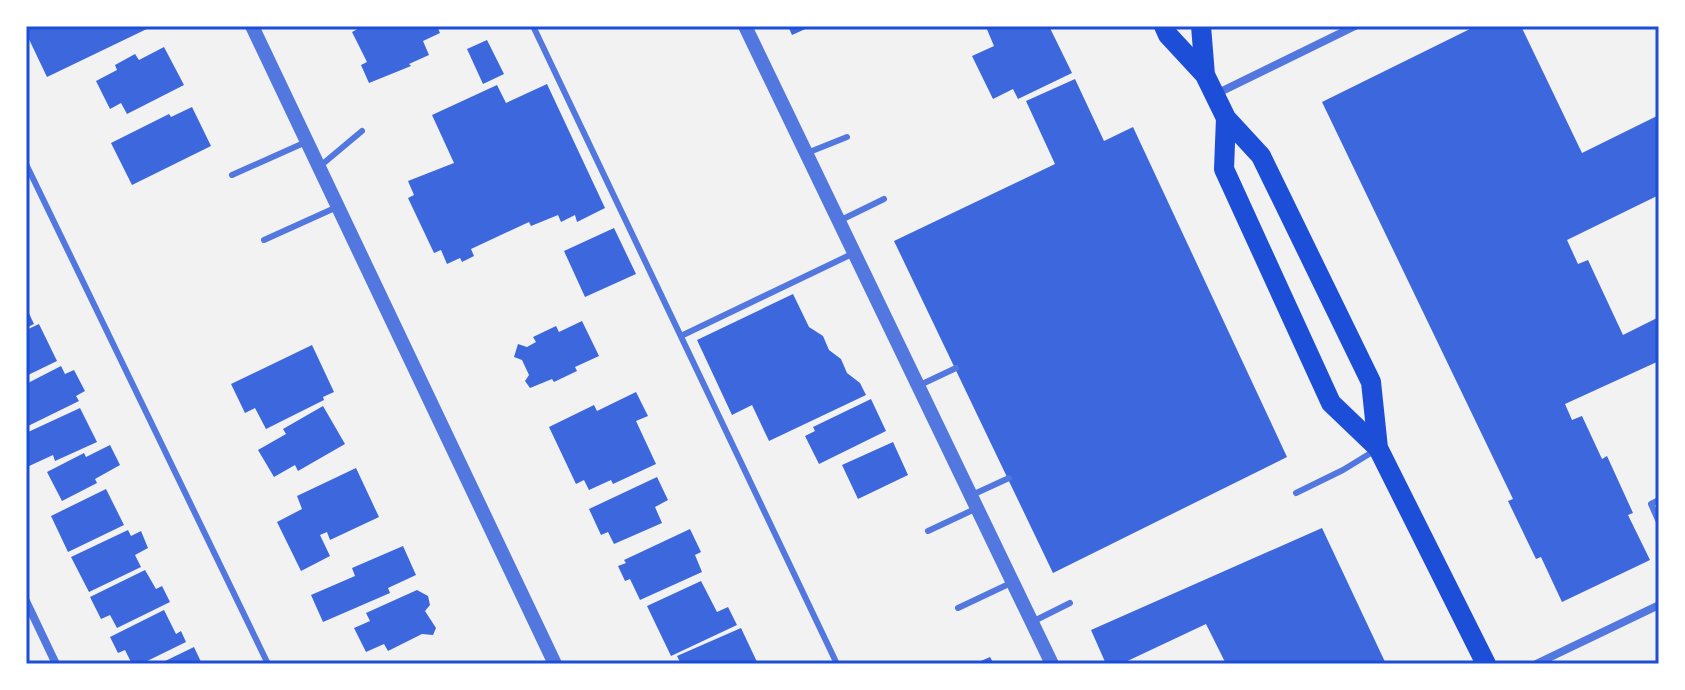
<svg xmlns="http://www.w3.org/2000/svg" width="1685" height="690" viewBox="0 0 1685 690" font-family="'Golos Text',sans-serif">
<rect width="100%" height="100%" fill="#f2f2f2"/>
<path fill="#3d67dc" d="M26 26H153L47 77 26 33Z
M363 26H437L440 33 423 41 429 55 409 64 411 66 369 83 361 65 367 62 352 32Z
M788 26H812L792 35Z
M989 26H1049L1072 73 1018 99 1013 89 993 99 972 56 994 46 986 27Z
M1476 26H1521L1582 153 1659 115V195L1567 240 1578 264 1588 260 1623 335 1659 317V361L1565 404 1572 420 1582 416 1602 459 1607 456 1633 513 1628 515 1650 560 1562 602 1541 557 1536 559 1508 501 1513 499 1322 102Z
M487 40 504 74 483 84 467 49Z
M164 47 184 85 127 114 121 103 110 109 96 81 117 70 115 65 135 54 139 60Z
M1075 79 1104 141 1133 127 1287 457 1053 573 894 241 1055 164 1026 101Z
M547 84 605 208 577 222 575 215 561 222 558 215 531 226 529 222 471 249 474 256 462 262 460 258 447 264 441 250 434 253 408 198 414 195 408 181 454 163 432 115 497 85 506 103Z
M192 107 211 146 132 185 111 143 169 114 171 117Z
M614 228 636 274 585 297 564 251Z
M793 294 809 327 823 336 829 350 841 359 847 373 860 383 866 395 769 441 752 405 732 415 697 340Z
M26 307 34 324 26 328Z
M582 321 599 356 575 367 577 371 554 382 552 379 530 388 525 381 529 375 522 360 514 357 518 344 527 347 536 342 533 337 556 326 559 332Z
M39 324 57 361 26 376V330Z
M312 345 334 392 323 397 324 400 266 429 255 408 245 413 231 384Z
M61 366 65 374 74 370 85 391 76 396 79 401 26 427V384Z
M636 392 648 416 636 421 656 464 613 484 611 480 589 490 584 480 576 484 549 427 594 405 597 411Z
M871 399 886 431 819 464 805 436 815 431 813 427Z
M323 406 345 444 298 471 295 465 274 477 258 450 286 434 283 429Z
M80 408 97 442 55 461 53 455 27 467 26 433Z
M893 442 908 475 858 499 842 465Z
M110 445 120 465 95 479 97 483 62 501 47 472 84 453 86 457Z
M356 468 379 517 330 540 327 532 320 535 330 556 301 571 277 522 302 509 297 496Z
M657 477 668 500 655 507 662 523 614 544 608 532 601 535 589 509Z
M106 489 124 525 68 552 51 516Z
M1322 528 1386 664H1226L1206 624 1121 664H1106L1091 630Z
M690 529 701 552 695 555 702 572 640 600 630 579 625 581 618 566 626 563 624 560Z
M128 530 131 536 141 531 148 548 135 555 141 567 89 592 71 557Z
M403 546 416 575 388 588 390 593 323 622 311 595 355 576 352 568Z
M145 570 156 589 162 586 170 602 117 628 110 615 101 619 90 597Z
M701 581 717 612 728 607 737 625 671 656 647 606Z
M417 590 428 596 430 605 425 611 436 628 433 635 422 634 388 651 384 644 366 652 354 628 370 621 366 613Z
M164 610 176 634 181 631 186 642 141 664H132L125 650 118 653 110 637Z
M741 628 758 664H681L677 656Z
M194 647 202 664H159Z
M990 657 994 664H974Z"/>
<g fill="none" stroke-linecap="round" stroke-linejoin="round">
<path stroke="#5277de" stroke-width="6" d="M533 26 837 664
M807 153 847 137
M26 164 268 664
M319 167 362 131
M232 175 306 142
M839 221 884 199
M264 240 337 207
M681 336 854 253
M920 385 956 368
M1296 493 1343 470 1374 451
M972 495 1009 478
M1659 500 1651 504 1659 522
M928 531 975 509
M958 608 1013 582
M1032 622 1070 603"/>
<path stroke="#5277de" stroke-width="8" d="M1216 94 1355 26
M26 601 56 664
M1536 664 1659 605"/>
<path stroke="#5277de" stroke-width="14" d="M252 26 555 664
M745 26 1052 664"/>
<path stroke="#1d4ed8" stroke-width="20" d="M1164 26 1168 35 1205 75 1226 118 1261 156 1371 382 1378 448 1486 664
M1201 26 1205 75
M1226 118 1224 169 1331 403 1378 448"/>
</g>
<rect width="1685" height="690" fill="none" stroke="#ffffff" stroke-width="56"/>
<rect x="28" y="28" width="1629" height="634" fill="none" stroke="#1d4ed8" stroke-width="3"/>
</svg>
